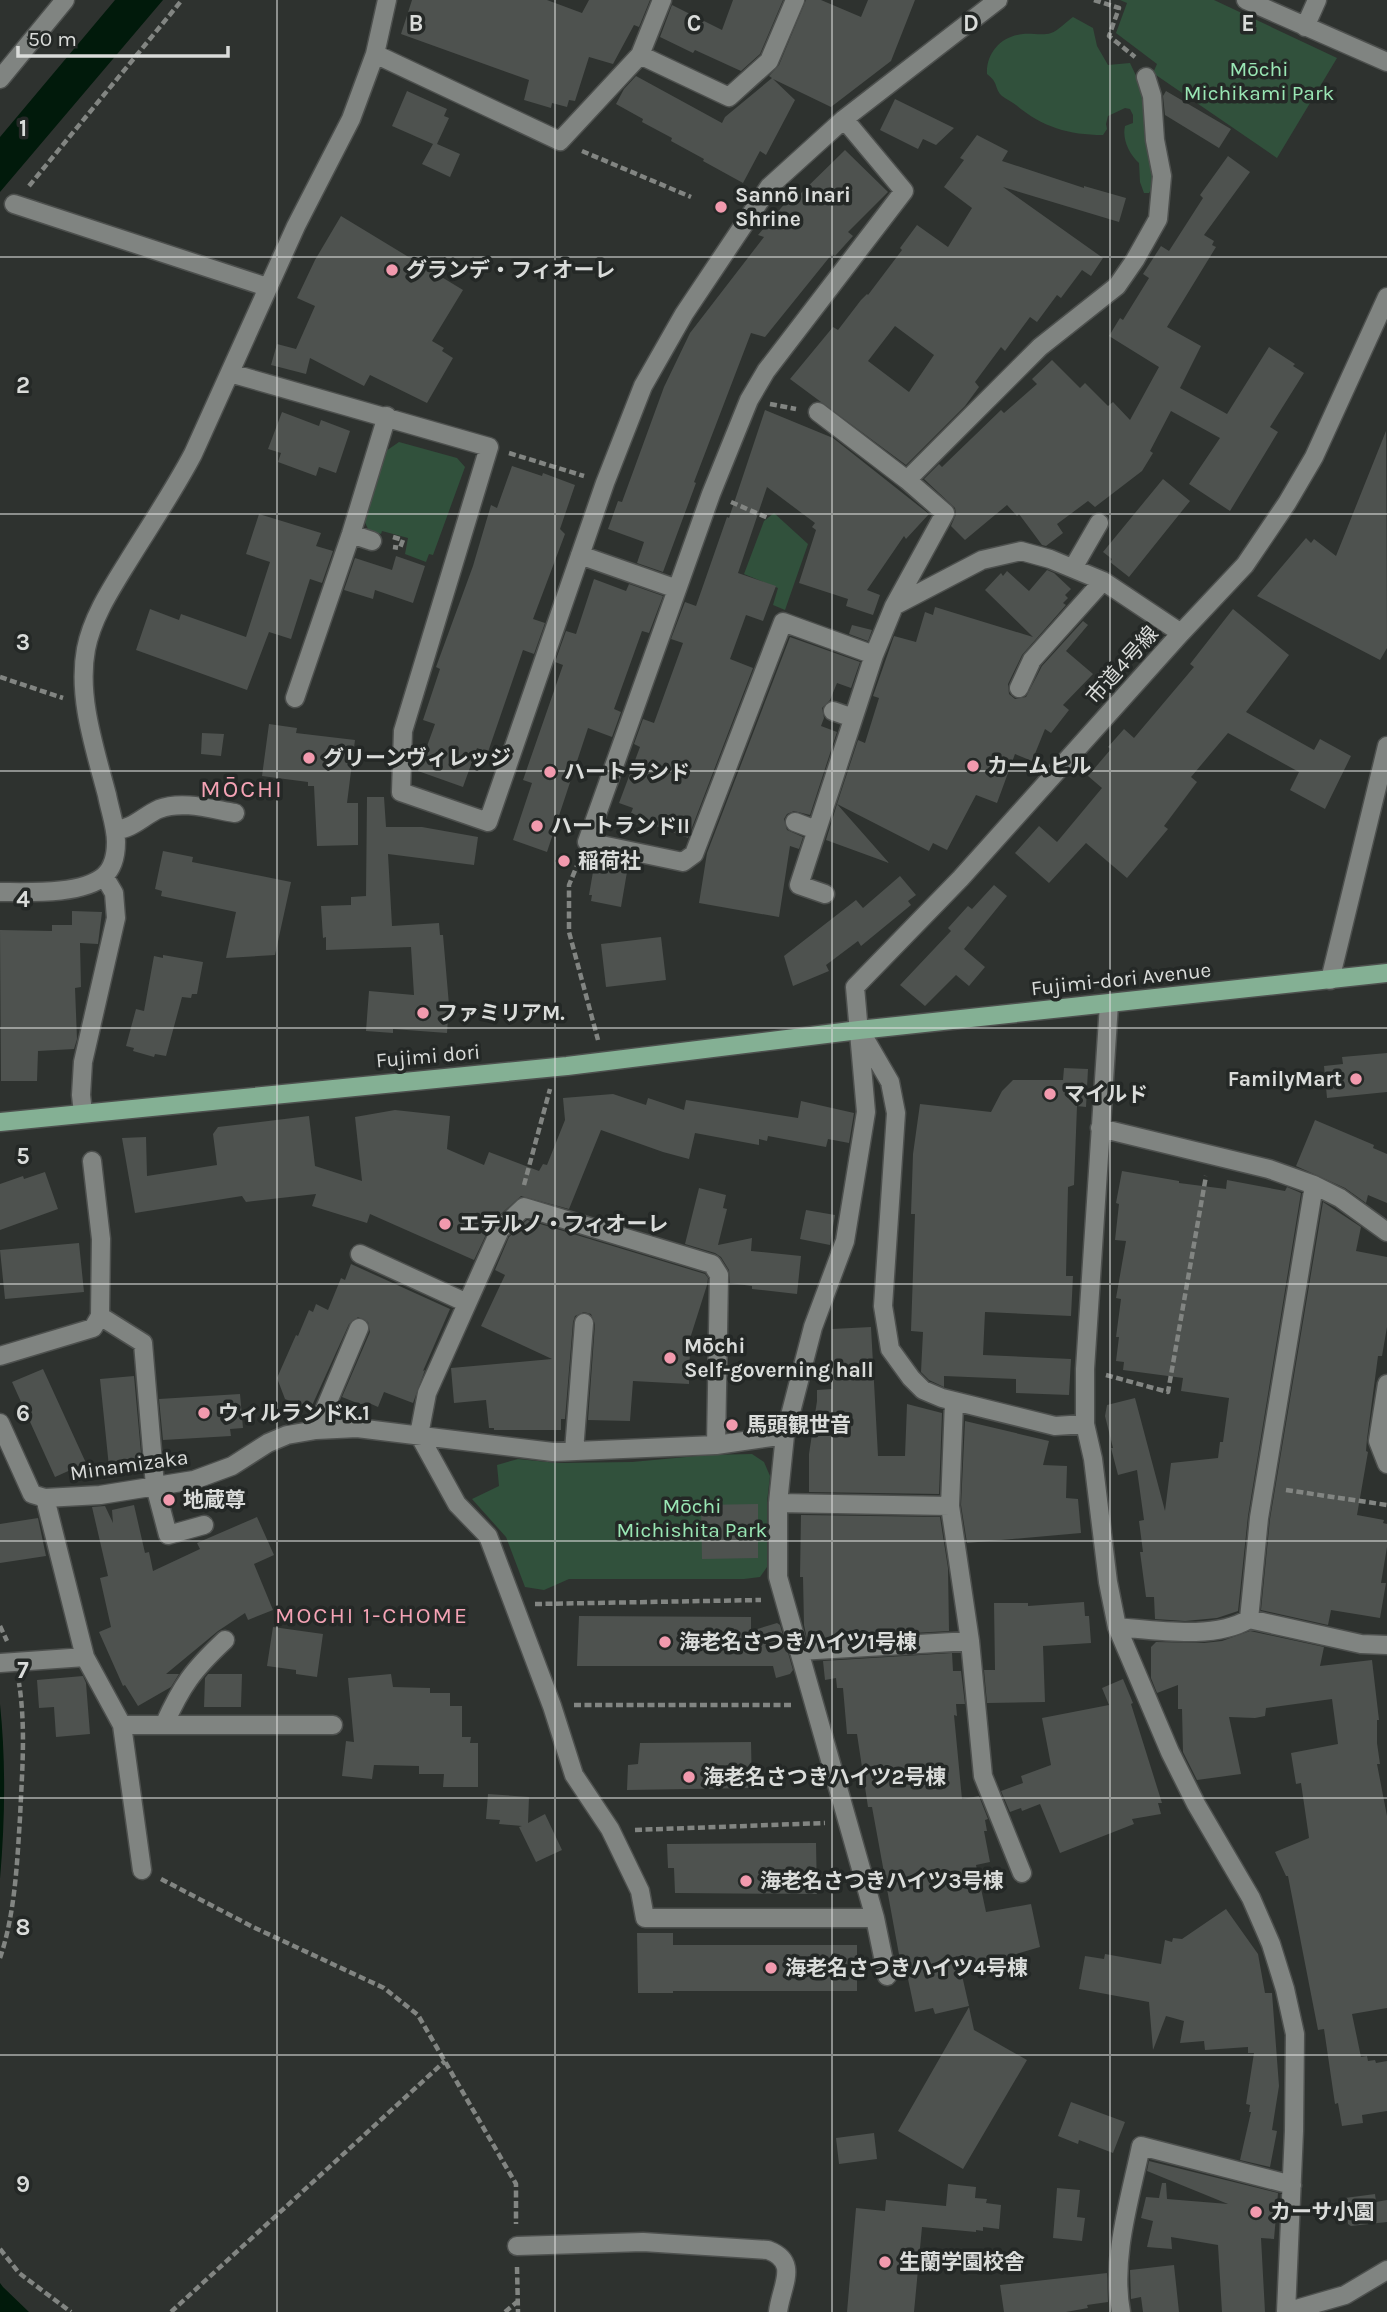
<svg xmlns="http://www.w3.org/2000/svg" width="1387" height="2312" viewBox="0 0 1387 2312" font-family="Karla,'Noto Sans JP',sans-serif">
<rect width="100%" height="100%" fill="#2e322f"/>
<path fill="#31513c" d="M1120 0H1214L1337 58 1277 158 1153 73 1157 64 1116 33 1127 3Z
M1073 17 1093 28 1097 46 1108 65 1130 63 1139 82 1145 109 1144 132 1154 185 1149 193H1144L1140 182 1139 163C1129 154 1122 139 1125 126L1133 123V115L1130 109 1125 108 1108 116 1106 124 1107 129 1103 135C1069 135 1042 127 1016 105 1012 102 1006 99 1002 96 994 88 999 83 987 74 986 53 1001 36 1023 34 1032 33 1043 36 1051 33 1058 31 1067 21 1073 17Z
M399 442 457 458 465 467 433 555 429 554 426 562 405 554 408 538 382 531 381 534 368 529 363 518 386 451Z
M774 513 808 544 785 610 773 605 778 588 744 574 764 521Z
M752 1454 764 1462 770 1476 767 1502V1567L760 1577 744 1579H569L544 1590 525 1587 506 1537 472 1499 499 1486 497 1465 518 1459 557 1463 632 1462 708 1455Z"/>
<path fill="#011a0b" d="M115 0H163L0 192V137Z
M0 1704C6 1762 5 1821 0 1879Z
M0 2283 3 2287 29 2312H0Z"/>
<path fill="#4e524f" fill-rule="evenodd" d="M412 0H547L582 13 589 0H650L639 27 634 25 613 64 589 57 575 101 569 100 567 107 552 103 551 108 524 100 529 80 401 34Z
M733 0H783L760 54 741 71 695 50 693 53 660 37 672 5 722 30Z
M806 0H821L861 17 868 0H915L891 61 831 107 773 79 795 100 766 155 760 151 743 183 703 161 704 159 671 141 672 138 642 122 643 119 616 104 624 89 636 76 722 123 725 117 772 78 769 76 779 65Z
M407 91 447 109 444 116 449 118 437 144 460 154 450 177 422 164 433 144 392 126Z
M1166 91 1231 129 1219 148 1165 115 1163 96Z
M895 99 954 128 936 145 923 139 918 149 880 130Z
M977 135 1008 151 1002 161 1084 188V186L1126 198 1119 222 1003 187 1103 258 1091 276 1082 270 1061 298 1057 295 1037 322 1030 317 1005 351 1001 347 975 382 979 387 965 406 906 465 790 379 833 327 838 330 861 300 867 294 868 295 902 250 900 248 917 225 948 247 972 208 944 187 964 160 960 158ZM895 326 934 355 909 392 868 361Z
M845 150 888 192 848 232 853 236 835 256 832 254 765 337 751 333 694 482 696 483 663 572 637 563 644 542 608 529 618 501 622 502 664 387 690 333 764 237 758 235 793 194 797 197Z
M1228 156 1250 172 1204 235 1214 241 1212 245 1216 247 1167 327 1201 346 1180 388 1227 414 1269 347 1295 364 1293 366 1304 373 1270 427 1278 432 1230 511 1189 484 1220 438 1171 411 1150 451 1153 453 1142 471 1095 507 1088 501 1057 524 1063 533 1046 546 1042 545 1019 514 1017 516 1007 505 965 540 951 526 956 514 955 508 924 479 939 464 942 467 1001 410 1004 413 1037 384 1032 379 1052 360 1080 388 1085 383 1108 406 1113 402 1130 420 1159 367 1109 336 1120 318 1123 320 1149 278 1143 274 1161 246 1169 251 1203 198 1200 195Z
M341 216 463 290 432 341 444 348 442 351 453 358 427 403 370 375 364 386 310 358 306 374 271 365 277 344 296 349 315 306 297 298 315 260Z
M765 410 833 438 929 514 906 539 904 536 867 590 880 595 873 615 846 606 848 599 799 583 816 530 812 527 815 523 767 487 738 573 776 586 763 621 746 615 730 659 753 668 688 838 653 825 654 822 631 813 633 808 619 803 640 747 634 744 643 719 654 723 683 643 671 639 685 602 696 606 727 517 729 518Z
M282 412 319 426 321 420 350 431 336 473 319 467 316 476 278 462 281 453 268 449Z
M1386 431 1387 648 1380 660 1257 596 1306 538 1311 543 1314 539 1336 556Z
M512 466 542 476 543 473 575 485 560 529 565 534 533 619 545 623 534 654 523 650 488 752 477 748 463 787 418 771 435 724 423 720 440 669 436 667 473 566 491 505 497 508Z
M1163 479 1190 501 1129 577 1110 562 1112 559 1103 552Z
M259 514 321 533 316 546 333 551 322 583 310 579 291 639 269 632 247 690 136 650 150 609 179 620 181 614 246 637 270 562 246 554Z
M396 556 425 566 413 603 375 590 373 599 344 590 355 558 392 570Z
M1047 570 1054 573 1071 589 1065 595 1068 598 1063 603 1066 605 1022 655 1008 684 1009 694 1015 699 1026 697 1042 666 1083 621 1088 625 1066 651 1093 674 1063 705 1069 710 1051 733 1045 729 1032 761 1015 754 997 803 976 795 947 850 933 843 929 851 837 804 858 740 865 743 879 698 873 696 894 636 916 642 925 612 933 615 935 607 1033 637 985 590 1001 573 1003 576 1007 571 1029 591Z
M594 579 626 591 629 584 663 596 649 633 642 631 614 709 621 712 612 737 588 728 547 852 513 840 532 783 523 780 563 665 555 662 566 631 576 634Z
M1233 609 1289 655 1246 712 1314 750 1320 739 1351 756 1325 809 1290 790 1299 772 1228 733 1191 777 1197 782 1164 826 1168 829 1127 878 1086 843 1049 883 1015 853 1039 826 1057 842 1102 788 1088 776 1111 749 1108 747 1124 729 1134 738 1194 667 1190 664Z
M852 625 872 630 868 641 849 634Z
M790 637 860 662 851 688 837 683 830 700 822 708 824 718 821 726 837 732 810 815 794 811 787 814 784 819 787 830 803 837 799 849 790 846 779 917 699 903 707 853Z
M269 724 297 728 296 733 355 740 347 803H358V845L317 846 314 786H308V782L262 776Z
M202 733 224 734 221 756 201 754Z
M367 797H384L386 827H422L478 837 474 865 388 854 392 926 439 923 440 935H443L449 1005 447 1033 393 1029V1033L366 1031 369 991 414 995 411 947 326 950V937L323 938 321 906 351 905V897L366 896Z
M837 804 889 863 826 840Z
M163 851 193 857 192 862 291 882 275 955 226 958 236 912 161 896 162 891 155 889Z
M594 866 627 872 621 907 591 901 592 895H589Z
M900 876 916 895 908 901 911 905 861 946 858 941 826 965 829 971 793 986 784 956 856 900 863 908Z
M994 885 1007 896 964 949 985 967 969 986 956 975 925 1006 900 985 951 931 948 928 968 906 972 909Z
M72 911 102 912 98 944 80 943 81 987 75 988 77 1039 74 1049 38 1051 37 1081H1L0 930 52 931V925H72Z
M661 937 666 980 606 987 601 944Z
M163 955 203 962 197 994H192L191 998 182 997 166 1056 155 1054 154 1057 133 1051 134 1048 126 1046 136 1009 144 1011 154 956 163 958Z
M1387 1053V1092L1327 1098 1324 1066 1343 1064 1342 1057Z
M1064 1068 1088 1069 1086 1107 1077 1106 1074 1185 1068 1187 1066 1276H1073L1071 1316 985 1312 983 1355 1071 1359 1069 1395 1016 1393V1379L944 1376V1387L929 1380 921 1372 923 1332 911 1331 915 1214H911L913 1154 920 1104 991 1112 1002 1091 1013 1080H1063Z
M613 1094 646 1105 648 1098 684 1110 686 1100 798 1118 801 1101 854 1113 849 1143 828 1139 826 1147 768 1136 767 1141 759 1139V1145L695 1133 689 1159 663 1152 601 1130 569 1209 521 1196 492 1222 474 1260 370 1214 367 1223 312 1206 316 1194 246 1202 242 1196 135 1213 122 1138 146 1137 147 1176 217 1165 213 1134 218 1127 309 1116 315 1166 362 1181 355 1117 395 1110 450 1116 447 1149 484 1165 489 1152 539 1171 543 1164 547 1165 565 1120 563 1098Z
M1315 1120 1374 1145 1373 1148 1387 1154V1203L1368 1195 1366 1203 1345 1188 1296 1166Z
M1122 1171 1179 1181V1183L1226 1189 1227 1180 1285 1191 1287 1187 1301 1193 1248 1516 1238 1611 1217 1618 1185 1621 1155 1619 1154 1597H1146L1140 1552H1143L1139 1521 1144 1520 1137 1470 1118 1475 1111 1448H1113L1105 1416 1107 1405 1135 1398 1165 1511 1171 1463 1218 1458 1220 1442H1223L1229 1398 1181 1391 1183 1378 1123 1370 1124 1362 1116 1361 1119 1337H1116L1121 1299 1116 1298 1126 1241 1115 1240 1119 1204 1116 1203Z
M45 1172 58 1209 0 1230V1184L23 1176 24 1179Z
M699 1188 726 1195 723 1208 727 1209 718 1245 752 1238 751 1251 801 1256 797 1294 752 1289V1286L730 1283 729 1270 721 1257 715 1253 685 1244Z
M1323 1202 1361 1227 1356 1251 1387 1257V1327L1382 1356H1378L1367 1439 1366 1451 1368 1452 1357 1515 1384 1520 1383 1523 1387 1524V1547L1381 1583H1386L1380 1618 1331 1610 1328 1625 1261 1610 1270 1519Z
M806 1210 835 1215 830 1245 800 1239Z
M527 1220 705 1274 708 1278 707 1285 687 1348H690L689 1384 633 1381 630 1421 588 1420 595 1324 591 1314 584 1312 575 1316 573 1322 565 1419H561V1430H494V1428H489L486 1400 454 1403 451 1368 552 1359 481 1326 505 1275 495 1270 509 1237Z
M79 1243 84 1292 5 1299 0 1250Z
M351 1264 450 1309 423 1371 425 1370 413 1403 384 1392 378 1407 369 1403 367 1407 342 1397 370 1332 368 1322 358 1317 349 1324 310 1410 285 1399 277 1378 296 1335 298 1336 309 1310 313 1312 316 1304 328 1310 341 1278 345 1280Z
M871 1327 878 1456H905L907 1404 942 1413 939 1494 809 1492V1454L817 1401V1390L832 1389V1329Z
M43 1369 86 1463 55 1477 12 1382Z
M134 1376 142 1464 109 1467 100 1379Z
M240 1394 243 1428 230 1429 231 1436 163 1440 159 1399Z
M965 1421 1049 1441 1043 1465 1067 1466 1066 1498 1078 1499 1081 1533 967 1543 961 1505Z
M758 1504V1558L702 1559 701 1505Z
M134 1505 145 1553 149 1552 153 1571 200 1549 197 1543 257 1517 274 1555 254 1564 273 1610 248 1620 245 1613 218 1631 166 1674H179L171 1687 138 1706 125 1685 123 1686 99 1632 111 1627 100 1578 108 1576 92 1507 105 1506 113 1523 112 1510Z
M801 1515 940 1517 948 1568 949 1631 807 1639 804 1625 803 1577H800Z
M38 1518 46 1556 0 1563V1524Z
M1084 1602 1085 1616H1089L1091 1643 1043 1646 1045 1702 987 1703 984 1670H995L994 1603H1028V1606Z
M579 1616 751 1617V1631L777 1623 780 1625 793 1670 790 1674 776 1678 773 1666H577Z
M273 1627 323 1634 317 1677 296 1674V1670L267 1666Z
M1250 1631 1324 1647 1320 1666 1372 1660 1379 1720H1377V1743L1380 1764H1377L1387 1816V2008L1352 2014 1361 2057 1367 2056 1368 2061 1375 2060 1376 2063 1387 2061V2111L1362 2115 1363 2123 1342 2126 1338 2103 1335 2104 1324 2029 1318 2030 1288 1876H1286L1275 1852 1309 1838 1301 1783 1296 1784 1291 1753 1338 1744 1332 1699 1266 1708 1265 1716 1255 1718 1229 1717 1241 1774 1197 1780 1183 1752 1182 1709H1178V1685L1157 1693 1151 1678V1647L1156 1642 1204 1643 1222 1641Z
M952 1653 953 1671H961L965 1704H956L957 1716 954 1715 962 1799 979 1796 988 1819 985 1820 987 1831H984L990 1862 976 1865 986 1912 1031 1904 1040 1947 1006 1957 1007 1962 961 1971 969 2006 935 2014 933 2008 915 2012 904 1960H900L872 1807H868L857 1734H847L843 1688H837L836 1678 825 1680 823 1661Z
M208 1674H242L241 1707H204L205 1678Z
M391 1674 393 1687 430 1688V1693H450V1706H462V1737H471L470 1743H478V1787H443L444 1774H419V1766L374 1765 372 1779 342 1776 346 1741 354 1742 348 1678Z
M83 1676 86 1683 90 1734 56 1737 54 1707 39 1708 37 1680Z
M1123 1679 1133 1703 1131 1704 1162 1803H1158L1161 1814 1132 1819 1134 1824 1060 1853 1040 1804 1022 1811 1021 1808 1010 1812 1001 1791 1023 1783 1021 1776 1051 1765 1042 1718 1109 1705 1102 1688Z
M751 1742 752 1788 627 1790 628 1765 638 1764 640 1743Z
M488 1794 529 1797 528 1823 545 1814 562 1850 536 1862 519 1827 522 1826 499 1824 500 1820 486 1819Z
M816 1843 817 1894 675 1893 674 1868H668L667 1844Z
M1226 1909 1258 1954 1265 1993H1272L1279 2086 1272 2130 1277 2131 1270 2167 1240 2160 1251 2112H1249L1250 2105 1246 2104 1254 2053H1248V2047L1205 2050 1204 2041 1180 2043 1184 2021 1166 2016 1153 2050 1149 2002 1079 1989 1085 1956 1104 1959 1105 1954 1161 1964 1165 1940 1172 1942 1173 1938 1182 1939Z
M637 1933H673V1945H857V1991H673V1993H638Z
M969 2007 974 2030 1027 2060 963 2169 898 2131Z
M1071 2102 1125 2122 1113 2153 1079 2140 1078 2144 1058 2136Z
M874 2133 877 2159 839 2164 836 2138Z
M1149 2161 1278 2193 1274 2239 1261 2238 1265 2312H1222L1218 2245 1171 2237 1172 2249 1147 2247 1153 2221 1141 2218 1146 2197 1159 2198 1162 2183H1166L1167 2199 1228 2204 1147 2171Z
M948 2184 976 2187 975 2198 987 2199 986 2203 1001 2205 999 2229 983 2227V2231L976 2230V2232L922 2227 914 2312H847L856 2208 885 2211 886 2200 946 2206Z
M1057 2188 1080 2190 1077 2217 1085 2218 1082 2241 1053 2238Z
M1375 2194 1376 2202 1387 2200V2222L1351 2226 1348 2224 1345 2198Z
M1174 2265 1179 2312H1143L1141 2297 1131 2299 1130 2270Z
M1107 2273 1108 2302 1087 2305 1088 2308 1066 2312H1004L1000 2285Z"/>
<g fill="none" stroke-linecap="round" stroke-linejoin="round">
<defs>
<path id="minor" d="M1246 0 1387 62
M1305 27 1317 0
M375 54 560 141 640 55 662 0
M640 55 729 97 769 61 795 0
M0 79 65 0
M844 119 904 191 766 371 749 400 711 494 587 842 683 862 694 854 783 622 874 655
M14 204 267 287
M230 373 489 447 403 731 401 792 488 822 605 483 643 386 684 314 769 187 844 119 998 0
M818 412 907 480 945 513 894 606 874 655 799 885 825 894
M907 480 1040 347 1117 286 1135 260 1158 219 1162 176 1155 140 1152 96 1146 77
M351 534 372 541
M580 555 677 589
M1073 568 1099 523
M894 606 982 560 1021 551 1050 559 1103 581 1181 633
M1019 688 1032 660 1103 581
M295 698 351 534 387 416
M833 711 853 718
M795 822 816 830
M115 830C133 829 143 816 159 809 182 800 211 809 235 813
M0 892C27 892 82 895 104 876 113 868 116 854 116 842 116 826 110 811 107 795 95 749 77 697 86 649 92 618 111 589 127 563 149 527 173 492 193 454L296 226 351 119 375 54 387 0
M1330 980 1387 746
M1109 1004 1085 1369V1424L1093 1459 1108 1582 1117 1627 1170 1752 1196 1804 1251 1898 1271 1944 1285 1989 1295 2034 1294 2131 1286 2312
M861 1032 890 1082 896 1113 883 1306 890 1349 911 1378 923 1390 942 1398 1055 1426 1085 1424
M83 1113 81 1095 83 1062 116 918 114 893 104 876
M1100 1128 1269 1169 1314 1185 1340 1198 1387 1232
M92 1161 101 1239 100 1316 143 1343 155 1486 168 1535 204 1525
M360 1254 467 1303
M0 1356 93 1328 100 1316
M1387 1384 1378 1441 1387 1464
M954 1402 950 1506 970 1641 983 1776 1022 1873
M0 1423 32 1494 45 1498 85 1657 122 1725 142 1870
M316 1430 359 1328
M716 1445 719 1275 712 1264 524 1207 500 1230 427 1393 419 1435 457 1504 488 1536 552 1706 574 1775 610 1829 640 1891 645 1918H875L778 1577V1503L785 1435 813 1327 845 1241 866 1112 855 987 961 878 1181 633 1245 565 1287 503 1314 457 1387 297
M574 1451 584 1323
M45 1498 100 1495 194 1480 232 1466 268 1443 287 1435 316 1430 357 1428 553 1452 716 1445 785 1435
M778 1503 950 1506
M1249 1619 1259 1518 1314 1185
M1117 1627C1156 1630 1215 1640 1249 1619L1361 1644 1387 1645
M799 1651 970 1641
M0 1663 85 1657
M122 1725H333
M164 1725C182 1685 193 1670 225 1640
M875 1918 887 1976
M517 2246 643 2242 768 2250C800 2262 781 2286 778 2312
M1121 2312C1111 2258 1130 2199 1141 2146L1292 2185
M1286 2312 1345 2295 1387 2270"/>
<path id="major" d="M0 1122 567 1066 859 1030 1387 973"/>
</defs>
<use href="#minor" stroke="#4d504e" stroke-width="21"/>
<use href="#major" stroke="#4d504e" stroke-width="21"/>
<path stroke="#828582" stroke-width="4.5" stroke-dasharray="7 3.5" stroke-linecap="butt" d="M1094 0 1119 8 1109 36 1135 57
M582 151 691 197
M29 186 182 0
M770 404 796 409
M509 453 584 476
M731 502 768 518
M393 537 403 540 400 548 393 547
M0 677 63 698
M579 861 569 885V932L598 1040
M524 1185 550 1089
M1106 1375 1168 1392 1206 1176
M1286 1490 1387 1505
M535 1604 761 1600
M0 1626 7 1641
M574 1705H793
M635 1830 825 1823
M161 1879 253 1927 384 1988 418 2015 516 2184V2224
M0 1958C15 1914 17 1864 20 1818 22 1772 26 1728 19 1683
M0 2249 19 2273 71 2312
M517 2267 518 2312
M171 2312 445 2061
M505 2312 517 2302"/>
<use href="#minor" stroke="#808481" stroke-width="18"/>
<use href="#major" stroke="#84b094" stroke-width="18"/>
</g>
<path fill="none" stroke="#dadcda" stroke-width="2" stroke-opacity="0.55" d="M277 0V2312M555 0V2312M832 0V2312M1110 0V2312M0 257H1387M0 514H1387M0 771H1387M0 1028H1387M0 1284H1387M0 1541H1387M0 1798H1387M0 2055H1387"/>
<g fill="#f29aae" stroke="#242826" stroke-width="2.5">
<circle cx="721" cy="207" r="7"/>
<circle cx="392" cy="270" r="7"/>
<circle cx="309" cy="758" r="7"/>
<circle cx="973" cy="766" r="7"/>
<circle cx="550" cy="772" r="7"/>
<circle cx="537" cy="826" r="7"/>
<circle cx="564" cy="861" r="7"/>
<circle cx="423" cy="1013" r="7"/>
<circle cx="1356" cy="1079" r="7"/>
<circle cx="1050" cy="1094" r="7"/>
<circle cx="445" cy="1224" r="7"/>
<circle cx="670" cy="1358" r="7"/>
<circle cx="204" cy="1413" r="7"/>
<circle cx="732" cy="1425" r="7"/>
<circle cx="169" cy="1500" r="7"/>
<circle cx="665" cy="1642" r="7"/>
<circle cx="689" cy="1777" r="7"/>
<circle cx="746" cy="1881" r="7"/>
<circle cx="771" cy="1968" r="7"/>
<circle cx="1256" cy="2212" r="7"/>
<circle cx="885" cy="2262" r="7"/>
</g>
<g text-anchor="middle" stroke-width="7" stroke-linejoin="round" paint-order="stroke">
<g font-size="21" fill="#99e6b4" stroke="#242826">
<text x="1259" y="76">Mōchi<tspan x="1259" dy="24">Michikami Park</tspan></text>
<text x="692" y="1513">Mōchi<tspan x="692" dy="24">Michishita Park</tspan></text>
</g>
<g font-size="21" font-weight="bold" fill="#dadcda" stroke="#242826" text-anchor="start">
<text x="735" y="202">Sannō Inari<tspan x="735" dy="24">Shrine</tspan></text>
<text x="406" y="277">グランデ・フィオーレ</text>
<text x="323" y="765">グリーンヴィレッジ</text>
<text x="987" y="773">カームヒル</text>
<text x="564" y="779">ハートランド</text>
<text x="551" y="833">ハートランドII</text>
<text x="578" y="868">稲荷社</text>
<text x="437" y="1020">ファミリアM.</text>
<text x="1342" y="1086" text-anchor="end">FamilyMart</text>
<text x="1064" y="1101">マイルド</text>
<text x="459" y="1231">エテルノ・フィオーレ</text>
<text x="684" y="1353">Mōchi<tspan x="684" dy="24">Self-governing hall</tspan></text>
<text x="218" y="1420">ウィルランドK.1</text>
<text x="746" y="1432">馬頭観世音</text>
<text x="183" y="1507">地蔵尊</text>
<text x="679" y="1649">海老名さつきハイツ1号棟</text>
<text x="703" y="1784">海老名さつきハイツ2号棟</text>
<text x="760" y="1888">海老名さつきハイツ3号棟</text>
<text x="785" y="1975">海老名さつきハイツ4号棟</text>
<text x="1270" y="2219">カーサ小園</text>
<text x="899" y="2269">生蘭学園校舎</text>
</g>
<g font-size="21" fill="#dadcda" stroke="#242826">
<text transform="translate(1122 665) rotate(-48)" y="7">市道4号線</text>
<text transform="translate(1121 979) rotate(-6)" y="7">Fujimi-dori Avenue</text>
<text transform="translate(428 1056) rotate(-5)" y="7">Fujimi dori</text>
<text transform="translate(129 1465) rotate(-8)" y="7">Minamizaka</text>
</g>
<g font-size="23" letter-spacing="2" fill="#f5a3b5" stroke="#242826">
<text x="372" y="1623">MOCHI 1-CHOME</text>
</g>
<g font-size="24" letter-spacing="2" fill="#f5a3b5" stroke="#242826">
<text x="242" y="797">MŌCHI</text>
</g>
</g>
<g font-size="23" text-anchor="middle" font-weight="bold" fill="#dadcda" stroke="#242826" stroke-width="7" stroke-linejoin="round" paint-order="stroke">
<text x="416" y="31">B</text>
<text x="694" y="31">C</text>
<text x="971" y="31">D</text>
<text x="1248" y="31">E</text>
<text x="23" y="136">1</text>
<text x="23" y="393">2</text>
<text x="23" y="650">3</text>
<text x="23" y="907">4</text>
<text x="23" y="1164">5</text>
<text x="23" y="1421">6</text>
<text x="23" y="1678">7</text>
<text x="23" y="1935">8</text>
<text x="23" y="2192">9</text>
</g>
<path d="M18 46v10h210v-10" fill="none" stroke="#dadcda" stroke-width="3.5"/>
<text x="28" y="46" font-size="21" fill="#dadcda" stroke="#242826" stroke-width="5" paint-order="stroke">50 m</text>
</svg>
